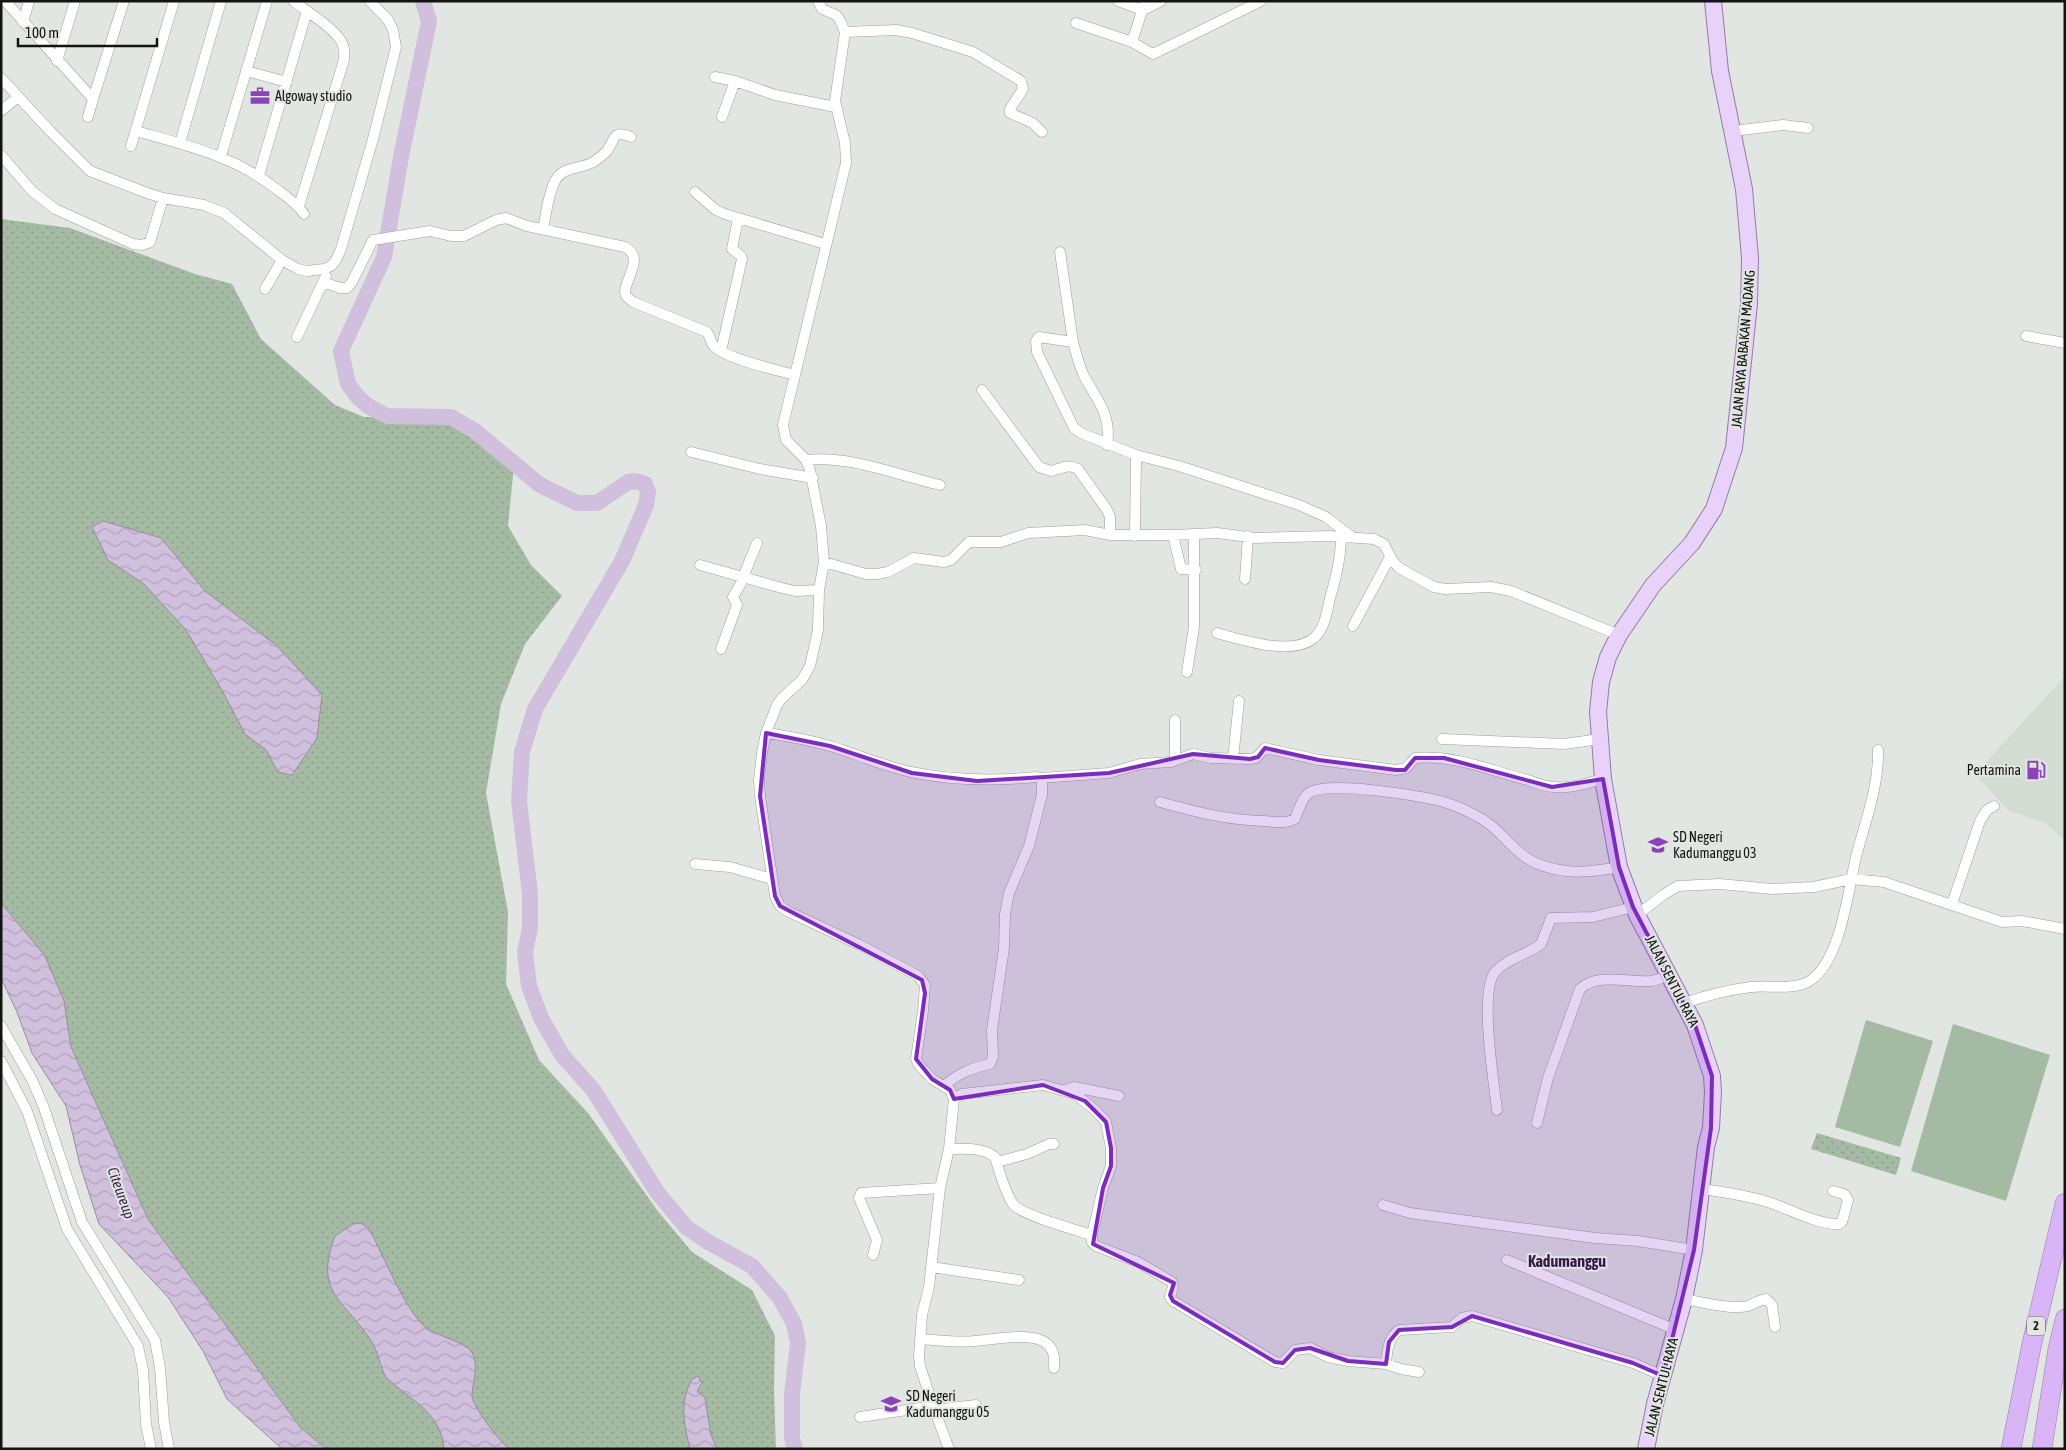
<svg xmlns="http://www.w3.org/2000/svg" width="2066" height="1450" viewBox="0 0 2066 1450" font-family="'Asap Condensed',sans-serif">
<defs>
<pattern id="grass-dots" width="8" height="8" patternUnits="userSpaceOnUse" patternTransform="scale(1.25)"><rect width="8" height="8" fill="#a5baa2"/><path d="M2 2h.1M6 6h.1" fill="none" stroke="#8d9f8a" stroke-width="1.8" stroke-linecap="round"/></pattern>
<pattern id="water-waves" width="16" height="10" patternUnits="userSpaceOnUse" patternTransform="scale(1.25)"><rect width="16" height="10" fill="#d0c0dd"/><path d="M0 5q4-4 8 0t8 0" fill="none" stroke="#b2a4bd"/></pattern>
</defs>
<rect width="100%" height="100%" fill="#e2e6e2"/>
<path fill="#d3dcd2" d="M2065 676V841L2047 824 2008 810 1975 774Z"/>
<path fill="url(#grass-dots)" d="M1 219 70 228 195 274 232 284 261 339 335 405 364 417H451L475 431 514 465 508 526 531 565 562 596 525 644 501 704 486 793 508 912 506 984 539 1060 588 1113 657 1210 692 1252 752 1290 775 1336 774 1390 776 1449H326L300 1427 148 1219 71 1047 64 1001 45 956 1 903Z
M1817 1133 1901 1158 1896 1175 1811 1149Z"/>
<path fill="#a5baa2" d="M1866 1020 1933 1041 1900 1147 1835 1127Z
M1953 1024 2050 1055 2006 1201 1911 1171Z"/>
<path fill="url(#water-waves)" stroke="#978ca0" d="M103 521 161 538 205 591 277 646 322 695 317 738 292 775 278 772 266 750 245 734 223 692 186 630 144 584 108 560 92 527Z
M1 903 45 956 64 1001 71 1047 148 1219 300 1427 326 1449H282L227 1399 203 1351 168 1297 99 1224 80 1165 66 1106 32 1053 17 1012 1 978Z
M361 1223 369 1229C384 1256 403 1306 424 1326 434 1335 464 1342 471 1351 480 1364 472 1383 472 1396 472 1406 501 1443 509 1449H444C442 1420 422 1406 401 1390 396 1386 390 1382 386 1377 380 1368 379 1352 370 1339 342 1298 314 1292 335 1236L353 1224Z
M698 1376 702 1383 697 1391 705 1398 711 1435 717 1449H690C684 1424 679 1403 692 1379Z"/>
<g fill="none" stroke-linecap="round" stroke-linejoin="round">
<path stroke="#d0c0dd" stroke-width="16" d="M423 1 429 21 401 157 384 257 341 351 348 384 357 396 368 406 387 416 451 417 475 431 540 485 577 503H597L628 482 635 481 645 484 648 492 646 505 622 561 535 709 522 752 519 801 530 894V928L525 952 529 986 541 1018 562 1055 594 1091 657 1192 686 1227 708 1242 752 1266 780 1298 794 1324 798 1343 792 1394V1438L795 1449"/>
<defs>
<path id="minor" d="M5 1 93 99 88 117
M293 1C306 11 338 30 343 45 345 50 344 55 344 60L299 206
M818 1 822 9 836 15 840 20 845 32 835 101 845 143 846 163 783 425 786 440 806 460 810 470 821 526 824 562 819 590 818 630 810 666 802 680 782 698 777 705 766 733 762 753 759 780 760 796 775 896 780 906 789 912 860 945 918 976 925 985 923 1011 916 1059 919 1065 932 1079 950 1090 954 1099 949 1149 940 1188 929 1287 922 1315 919 1356 920 1366 933 1406 949 1449
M1118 1 1143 10 1161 1
M23 22 29 1
M1076 23 1132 42 1153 54 1261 1
M845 32 896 30 912 33 973 52 1021 81 1023 89 1010 109V113L1033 123 1042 132
M1132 42 1144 5
M57 61 75 1
M246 71 287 82
M715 77 735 81 775 95 836 107
M1 78 50 131 90 171 147 193 163 198 204 205 224 213 282 260 298 269 307 271 324 269 331 266 336 260 341 249 373 139 396 47 393 30 388 20 370 1
M93 99 124 1
M1 111 18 97
M722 117 735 81
M136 131C189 146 235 156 279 191 289 198 297 204 304 214
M1733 131 1783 125 1808 128
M180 143 221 1
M131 146 174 1
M1 155 32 191 55 209 133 244 142 245 150 242 163 198
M221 156 267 1
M259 175 307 11
M695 192 716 210 725 214 825 244
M543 229C546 214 548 195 555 181 563 165 582 170 595 161 599 158 604 154 607 151 615 140 612 129 631 137
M1060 252 1073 342 1039 337 1036 341 1037 352 1074 428 1083 434 1136 455 1179 466 1299 505 1326 517 1352 537
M323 282 340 288H347L352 282 373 240 430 231 451 236H464L496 220 506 218 527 226 625 247C644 257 627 276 625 291L626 296 633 302 707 332C710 336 710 342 714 346 726 359 777 370 795 375
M265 289 282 260
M2026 336 2065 343
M297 337 326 276
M1073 342C1076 353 1079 365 1084 376 1097 400 1112 415 1107 445
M721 351 742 259 741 256 732 249 738 219
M982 390 1039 467 1051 471C1060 469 1069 463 1078 469L1107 510 1110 517V535
M691 452 760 469 813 478
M806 460C850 455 897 475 940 485
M1173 535 1181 569 1196 570
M1135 536 1136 455
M824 562 866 574H877L888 572 914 558 944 562 951 560 969 542H1001L1028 533 1085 530 1110 535H1173L1217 533 1256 538 1329 536 1374 539 1384 544 1392 560 1399 568 1434 587 1445 589 1491 587 1511 591 1619 635
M700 565 782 588 795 591 819 590
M1245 579 1248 536
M1353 626 1390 557
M1217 633C1242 640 1294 657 1315 637 1325 628 1327 611 1330 598 1336 578 1341 558 1341 537
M721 649 737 605 733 597 740 585 757 543
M1187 672 1194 627V534
M1175 720V760
M766 733C787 736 809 740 830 746 857 754 883 766 911 772 953 781 994 781 1037 777L1042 780V795L1029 846 1009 893 1005 914 1004 948 992 1030 993 1057 990 1064C972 1068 959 1073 945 1085
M1442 739 1564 744 1600 739
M1233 759 1239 701
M1041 778 1109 773 1140 764 1171 762 1193 754 1211 758 1250 759 1256 758 1265 748 1319 760 1396 770 1406 768 1415 758C1457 755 1488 770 1528 780 1536 783 1545 787 1554 787 1571 789 1587 783 1603 779
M1160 802C1196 812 1227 820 1264 821 1274 822 1286 824 1295 819 1298 811 1302 798 1309 793 1328 780 1421 796 1444 802 1457 806 1470 812 1482 819 1504 832 1516 857 1541 865 1568 875 1592 872 1619 867
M695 864 730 867 772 879
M1952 904 1980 821 1987 810 1994 806
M1637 915 1663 895 1678 886 1720 884 1772 889 1814 887 1851 879 1884 882 2002 922 2022 921 2065 929
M1685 1003C1707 995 1728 990 1751 987 1769 985 1796 991 1811 980 1841 959 1848 891 1856 857 1865 822 1879 787 1878 750
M1 1026 32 1080 43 1105 82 1222 155 1340 160 1368 164 1422 169 1449
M1 1061 27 1111 67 1229 138 1346 143 1370 146 1424 151 1449
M1064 1091 1074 1087 1119 1096
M1497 1110C1494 1083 1479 991 1495 972 1507 958 1527 955 1541 944L1551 918 1593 917 1633 907
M1537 1123 1548 1078 1580 989C1598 972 1629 983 1651 981 1658 980 1664 977 1670 975
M949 1149C964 1149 982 1147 995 1157 999 1170 1005 1193 1013 1204 1021 1215 1076 1230 1092 1235L1103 1188 1111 1166V1148L1106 1122 1095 1110 1075 1094 1043 1085 962 1094 954 1099
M997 1162 1027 1154 1049 1144H1054
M1702 1189C1725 1192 1749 1196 1771 1203 1791 1210 1819 1225 1839 1224L1842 1222 1848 1200 1844 1194 1833 1191
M1383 1205 1410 1213 1595 1238 1638 1241 1694 1250
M1092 1235V1242L1096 1246 1138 1262 1172 1282 1173 1287 1170 1297 1173 1301 1275 1362 1283 1363 1295 1350 1310 1348 1328 1357 1348 1361 1386 1364 1401 1369 1419 1372
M873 1255 877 1240 859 1198 861 1193 940 1188
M1507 1260 1676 1330
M931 1267 1019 1280
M1684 1299C1702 1302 1731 1310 1748 1306 1754 1304 1759 1300 1766 1299L1772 1305 1775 1327
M920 1339C938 1340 957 1343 975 1341 994 1340 1046 1327 1053 1353 1055 1357 1054 1364 1054 1368
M1386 1364C1387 1351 1388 1338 1399 1330L1452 1327 1462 1318 1472 1316 1633 1363 1663 1376
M934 1410 976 1405
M860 1417 933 1406"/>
<path id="primary" d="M1646 1449 1655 1404 1684 1299 1694 1250 1706 1147 1711 1128 1713 1092 1712 1076 1695 1025 1637 915 1619 867 1603 779 1598 712 1601 682 1608 657 1619 635 1653 585 1692 543 1714 509 1734 448 1749 304 1750 258 1744 189 1720 71 1713 1"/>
<path id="motorway" d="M2011 1449 2032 1343 2065 1203
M2042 1449 2058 1348 2065 1319"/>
</defs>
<use href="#minor" stroke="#9c9f9c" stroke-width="11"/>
<use href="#primary" stroke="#947ca7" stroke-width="18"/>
<use href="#motorway" stroke="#947ca7" stroke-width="20"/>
<use href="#minor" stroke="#fff" stroke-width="10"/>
<use href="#primary" stroke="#e8d2fa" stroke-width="16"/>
<use href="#motorway" stroke="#d9b4f7" stroke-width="19"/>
</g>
<path fill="#7b2cbf" fill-opacity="0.2" stroke="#7b2cbf" stroke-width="4" stroke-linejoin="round" d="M766 733 830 746 912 773 977 781 1109 773 1193 754 1250 759 1258 757 1265 748 1319 760 1396 770H1405L1415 758H1444L1552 787 1603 779 1619 867 1633 907 1695 1025 1712 1076 1711 1128 1694 1250 1663 1376 1633 1363 1472 1316 1452 1327 1399 1330 1389 1342 1386 1364 1348 1361 1310 1348 1295 1350 1283 1363 1275 1362 1173 1301 1170 1295 1174 1283 1093 1244 1103 1188 1111 1166V1148L1106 1122 1085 1101 1043 1085 954 1099 950 1090 932 1079 916 1059 925 993 922 980 780 906 775 896 760 796Z"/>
<defs>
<symbol id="office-bare" viewBox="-9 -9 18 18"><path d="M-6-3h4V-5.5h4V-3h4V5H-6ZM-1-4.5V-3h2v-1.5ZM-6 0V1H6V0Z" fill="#8a44b8" stroke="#e2e6e2" stroke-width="2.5" paint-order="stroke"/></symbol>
<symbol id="fuel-bare" viewBox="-9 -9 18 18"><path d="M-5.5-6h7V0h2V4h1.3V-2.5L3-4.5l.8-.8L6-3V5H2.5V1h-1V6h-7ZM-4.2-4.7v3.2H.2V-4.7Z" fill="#8a44b8" stroke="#e2e6e2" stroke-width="2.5" paint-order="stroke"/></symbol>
<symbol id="school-bare" viewBox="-9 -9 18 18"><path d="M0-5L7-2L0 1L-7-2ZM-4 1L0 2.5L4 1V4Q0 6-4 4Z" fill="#8a44b8" stroke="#e2e6e2" stroke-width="2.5" paint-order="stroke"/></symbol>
</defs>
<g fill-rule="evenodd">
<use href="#office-bare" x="246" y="82" width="28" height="28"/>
<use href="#fuel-bare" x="2022" y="756" width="28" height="28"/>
<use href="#school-bare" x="1644" y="831" width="28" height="28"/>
<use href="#school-bare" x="877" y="1390" width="28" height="28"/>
</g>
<g text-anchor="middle" stroke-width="4" stroke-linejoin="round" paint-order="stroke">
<rect fill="#e2e6e2" stroke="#515350" stroke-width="1" x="2027" y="1316.5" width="18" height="19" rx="4"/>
<g font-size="12" font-weight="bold" fill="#131412">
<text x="2036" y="1330">2</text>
</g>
<g font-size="14" fill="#131412" stroke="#e2e6e2" text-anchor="start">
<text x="275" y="101">Algoway studio</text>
<text x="2021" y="775" text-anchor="end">Pertamina</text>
<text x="1673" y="842">SD Negeri<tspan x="1673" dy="16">Kadumanggu 03</tspan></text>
<text x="906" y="1401">SD Negeri<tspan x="906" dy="16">Kadumanggu 05</tspan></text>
</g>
<g font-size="14" fill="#131412" stroke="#e2e6e2">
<text transform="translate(1743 349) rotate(-85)" y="5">JALAN RAYA BABAKAN MADANG</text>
<text transform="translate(1672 981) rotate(63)" y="5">JALAN SENTUL RAYA</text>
<text transform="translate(1661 1387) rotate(-76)" y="5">JALAN SENTUL RAYA</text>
</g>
<g font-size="15" font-style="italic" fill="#3f2851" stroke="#e2e6e2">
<text transform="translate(121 1193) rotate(70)" y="5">Citeureup</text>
</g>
<g font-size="16" font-weight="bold" fill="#38174e" stroke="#e2e6e2">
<text x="1567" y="1267">Kadumanggu</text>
</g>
</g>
<rect width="2066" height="1450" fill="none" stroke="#131412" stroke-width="5"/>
<path d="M18 38v8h139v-8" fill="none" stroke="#131412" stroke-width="2.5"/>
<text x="25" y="38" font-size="15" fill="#131412" stroke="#e2e6e2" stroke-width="4" paint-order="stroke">100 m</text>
</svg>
